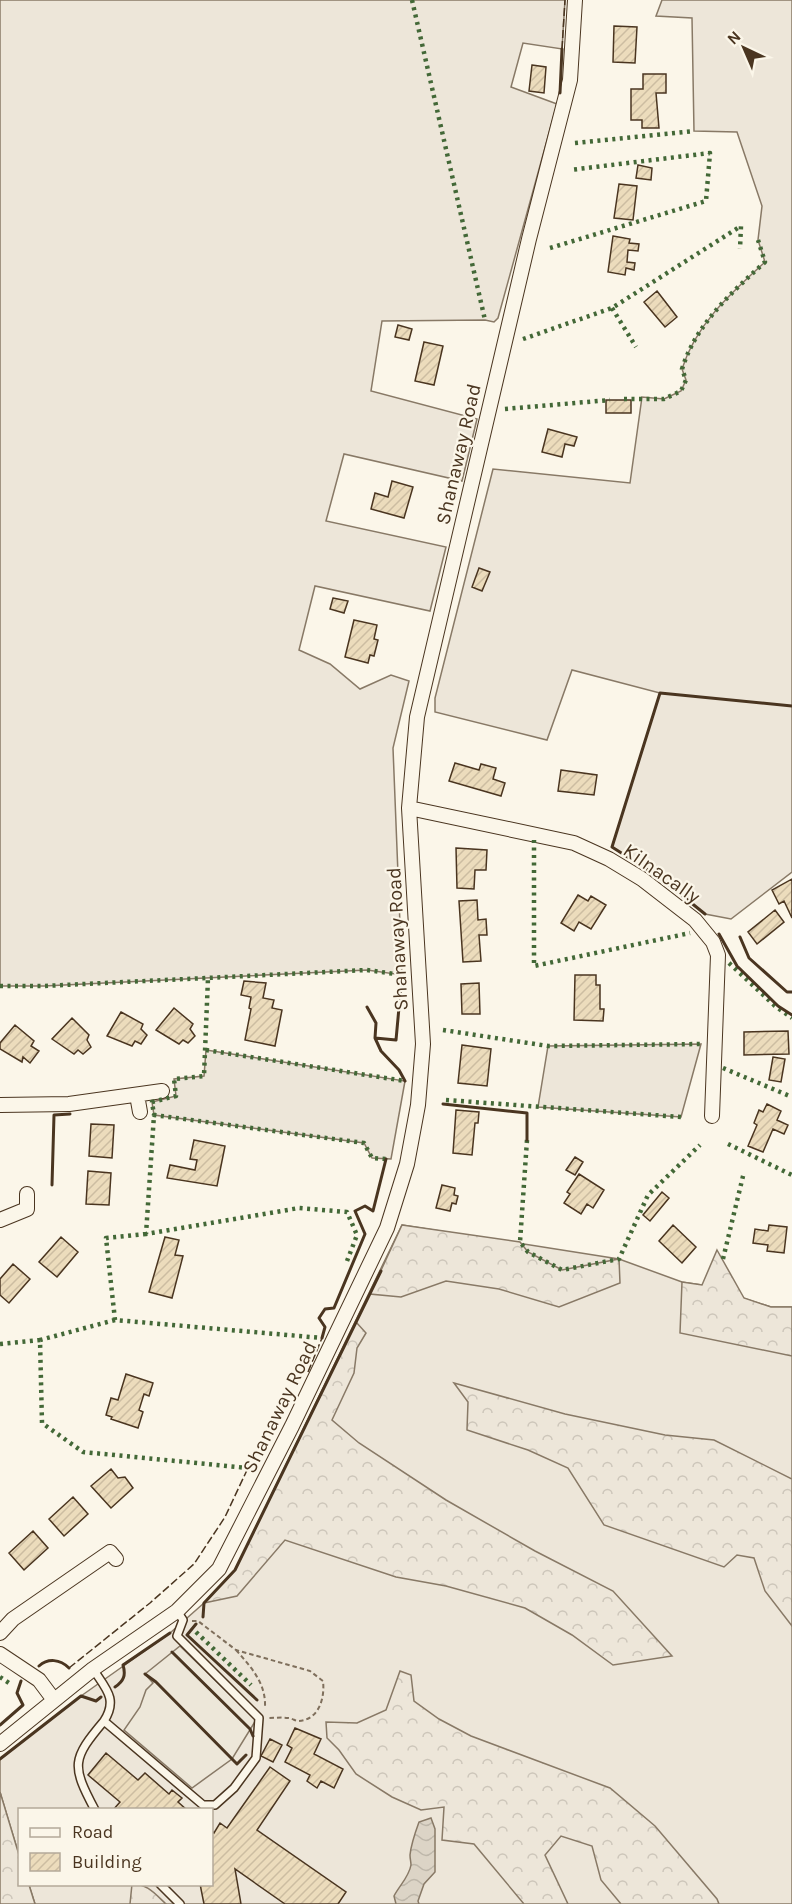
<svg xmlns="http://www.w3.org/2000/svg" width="792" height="1904" viewBox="0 0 792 1904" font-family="Karla,sans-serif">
<defs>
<pattern id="forest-crowns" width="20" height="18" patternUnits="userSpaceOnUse" patternTransform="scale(1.5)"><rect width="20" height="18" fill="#ede6d9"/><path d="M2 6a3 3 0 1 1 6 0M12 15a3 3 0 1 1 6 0" fill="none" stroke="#cdc6ba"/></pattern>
<pattern id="water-waves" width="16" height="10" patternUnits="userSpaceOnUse" patternTransform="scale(1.5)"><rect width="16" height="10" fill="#dcd4c6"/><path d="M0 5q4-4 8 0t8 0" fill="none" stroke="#beb7aa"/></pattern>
<pattern id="building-hatch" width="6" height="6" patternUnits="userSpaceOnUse" patternTransform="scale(1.5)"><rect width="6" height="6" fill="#ecdcbc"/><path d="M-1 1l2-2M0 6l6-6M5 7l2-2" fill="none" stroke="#ccbda1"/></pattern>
</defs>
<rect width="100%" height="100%" fill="#fbf6e9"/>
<path fill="#ede6d9" stroke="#887966" stroke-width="1.5" d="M0 0H565L562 49 523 43 511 87 557 104 498 318 494 322 485 320 382 321 371 391 477 419 462 481 344 454 326 521 446 547 430 611 315 586 299 650 330 664 360 689 391 675 409 681 393 748 402 975 367 970 44 986H0Z
M662 0H792V872L731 919 705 914 659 877 612 847 660 693 572 670 547 740 435 712V698L493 469 630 483 642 397 664 399 681 391 686 380 682 369C696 324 731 293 765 262L758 240 762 206 737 132 694 131 692 18 656 16Z
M701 1044 681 1117 538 1107 548 1046Z
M206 1050 405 1081 391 1159 372 1158 364 1143 154 1115 152 1102 176 1096 174 1079 204 1076Z
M402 1225 619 1259 682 1282 702 1285 771 1307H792V1904H35L29 1885 212 1884V1810H20L19 1855 0 1792V1759L81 1696 170 1633 204 1603 235 1570Z"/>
<path fill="url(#forest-crowns)" stroke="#887966" stroke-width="1.5" d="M402 1225 520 1242 528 1252 562 1270 619 1259 620 1283 559 1307 499 1289 446 1281 401 1297 370 1294Z
M717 1250 744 1298 771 1307H792V1356L680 1333 682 1282 702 1285Z
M356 1322 366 1333 357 1348 354 1373 332 1420 359 1443 446 1500 535 1551 613 1591 672 1656 613 1665 572 1635 525 1608 446 1586 396 1577 285 1540 237 1596 204 1603 235 1570Z
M454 1383 565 1414 665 1435 714 1440 792 1479V1626L765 1591 754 1558 737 1555 724 1567 604 1525 568 1468 528 1450 467 1430 468 1402Z
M400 1671 411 1675 414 1701 439 1719 471 1736 610 1788 655 1826 717 1899 719 1904H621L601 1880 592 1846 561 1836 545 1855 568 1904H524L474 1844 442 1840 444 1807 421 1810 392 1797 356 1774 339 1750 327 1738 326 1722 357 1723 386 1710Z
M0 1792 19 1855 20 1884 29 1885 35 1904H0Z
M132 1884C148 1884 155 1894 166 1904H130Z"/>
<path fill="#ede7d9" stroke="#887966" stroke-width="1.5" d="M180 1646 256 1720 232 1759 192 1788 124 1730 140 1707 146 1690 153 1683 145 1674Z"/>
<path fill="url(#water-waves)" stroke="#887966" stroke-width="1.5" d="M431 1818 435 1829V1872L424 1884 418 1901 419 1904H396L394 1896C399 1886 409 1877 411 1865 411 1862 410 1859 410 1855 411 1844 415 1833 419 1822Z"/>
<path fill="url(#building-hatch)" stroke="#4a3520" stroke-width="1.5" d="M614 26 637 27 635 63 613 62Z
M532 65 546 67 544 93 529 91Z
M643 74H666V93H656L659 128H642V120H631V89H643Z
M638 165 652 168 651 180 636 178Z
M619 184 637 186 633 220 614 218Z
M613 236 630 239 629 243 639 244 638 251 628 250 627 262 635 263 634 270 626 268 625 275 608 272Z
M657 291 677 317 665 327 644 302Z
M398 325 412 329 409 340 395 337Z
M424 342 443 346 434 385 415 381Z
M606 400H631V413H606Z
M548 429 577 437 574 446 565 444 562 457 542 452Z
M392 481 413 487 404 518 371 509 375 493 388 497Z
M479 568 490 572 482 591 472 587Z
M333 598 348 601 344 613 330 609Z
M354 620 377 625 374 639 378 640 374 656 370 655 368 663 345 657Z
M455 763 479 770 481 764 496 768 493 779 505 783 501 796 449 781Z
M561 770 597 775 594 795 558 791Z
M456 848 487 850 486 870H475L474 889 457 888Z
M792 879V918L784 901 779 904 772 890Z
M578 895 588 901 591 896 606 905 591 929 579 922 574 931 561 923Z
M477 900 478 920 486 919 487 935H479L481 961 463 962 459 901Z
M775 910 784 922 757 944 748 932Z
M575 975H596V985H600V1009H604L603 1021 574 1020Z
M244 981 266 983 263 998 274 1000 272 1008 282 1010 275 1046 245 1040 251 1009 249 1008 251 997 241 995Z
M479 983 480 1014H462L461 984Z
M174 1008 193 1024 190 1029 195 1036 188 1043 183 1040 179 1044 156 1030Z
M121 1012 143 1024 141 1029 147 1035 141 1044 135 1041 132 1046 107 1036Z
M72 1018 89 1035 87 1040 91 1047 83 1054 78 1050 74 1054 52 1039Z
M15 1025 34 1041 31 1046 39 1051 30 1063 23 1057 22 1062 0 1049V1043Z
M788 1031 789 1054 744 1055V1032Z
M462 1045 491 1049 487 1086 458 1083Z
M773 1057 785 1059 781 1082 769 1080Z
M767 1104 781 1111 777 1120 788 1125 784 1134 773 1129 763 1152 748 1146 757 1125 754 1123 759 1110 763 1112Z
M456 1110 479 1112 478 1123H475L472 1155 453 1153Z
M91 1124 114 1125 112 1158 89 1156Z
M194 1140 225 1146 217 1186 167 1178 170 1165 195 1170 197 1160 190 1159Z
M575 1157 583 1162 575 1175 566 1170Z
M88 1171 111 1173 109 1205 86 1204Z
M579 1174 604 1190 593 1208 587 1204 581 1214 564 1203 570 1194 567 1192Z
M442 1185 455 1188 454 1195 458 1196 456 1204 452 1203 450 1211 436 1208Z
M662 1192 669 1198 650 1221 643 1215Z
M673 1225 696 1247 682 1263 659 1241Z
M769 1225 787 1227 784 1253 767 1251 768 1245 753 1243 755 1229 768 1231Z
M61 1237 78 1252 57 1277 39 1262Z
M165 1237 179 1240 175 1255 183 1256 172 1298 149 1292Z
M13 1264 30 1279 9 1303 0 1295V1279Z
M126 1374 153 1383 149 1396 144 1394 139 1410 143 1412 138 1428 111 1419 112 1417 106 1415 111 1398 118 1400Z
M111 1469 118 1478 125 1477 133 1488 111 1508 91 1486Z
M73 1497 88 1514 64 1536 49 1519Z
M33 1531 48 1548 24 1570 9 1553Z
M295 1728 321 1739 314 1754 343 1769 334 1788 321 1781 317 1788 307 1781 310 1775 285 1762 292 1748 287 1745Z
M270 1739 282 1745 273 1762 261 1756Z
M106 1753 138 1780 145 1773 169 1794 172 1790 182 1798 178 1802 187 1810H113L120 1802 88 1775Z
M270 1767 290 1781 257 1830 346 1892 338 1904H285L235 1869 241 1904H204L200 1884H212V1831L214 1833 220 1823 227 1828Z"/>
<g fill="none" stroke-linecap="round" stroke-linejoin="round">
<defs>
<path id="service" d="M93 1669C106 1689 118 1699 104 1721L203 1805H215L234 1788 256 1758 259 1718 177 1636 183 1620 177 1611
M95 1810C71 1765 72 1759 104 1721
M160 1884 180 1904"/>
<path id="minor" d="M409 808 574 843 609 859 642 879 695 920 713 942 718 955 712 1116
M137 1095 140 1112
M0 1105 69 1104 162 1091
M0 1220 27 1209V1194
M0 1633 13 1619 110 1552 116 1559
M0 1654 39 1680 54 1700
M0 1744 93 1669 177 1611 219 1569 292 1426 387 1228 407 1164 418 1105 423 1044 409 808 417 717 529 239 570 80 575 0"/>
</defs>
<use href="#service" stroke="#4a3520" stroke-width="10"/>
<use href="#minor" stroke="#4a3520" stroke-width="16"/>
<path stroke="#7f6f5c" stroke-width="2" stroke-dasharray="4.5 3" stroke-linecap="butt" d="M192 1621H198L236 1650 310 1671 323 1681C325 1698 319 1721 297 1721 294 1720 291 1718 288 1718 282 1717 275 1718 268 1718
M236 1650C251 1667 266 1683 265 1707"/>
<use href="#service" stroke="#fbf6e9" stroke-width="7"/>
<use href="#minor" stroke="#fbf6e9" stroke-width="14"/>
<path stroke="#436837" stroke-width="4.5" stroke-dasharray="3 4.5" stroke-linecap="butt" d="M412 0 485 320
M575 143 694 131
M550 248 706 201 710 153 570 170
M612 308 636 347
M523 339 612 308 741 226 740 249
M624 399H664L681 391 686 380 682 369C696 324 731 293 765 262L758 240
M505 409 610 400
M534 840V966L690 933
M729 963 775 1006 792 1018
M0 986H44L367 970 402 975
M443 1030 548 1046 701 1044
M206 1050 405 1081
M723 1068 792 1097
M446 1100 681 1117
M156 1115H154L152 1102 176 1096 174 1079 204 1076 208 978
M527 1140 520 1242 528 1252 562 1270 619 1259 648 1195 700 1145
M728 1144 792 1175
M146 1234 106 1238 115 1320 322 1338
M723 1259 744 1172
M347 1261 357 1235 347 1212 299 1208 146 1234 154 1115 364 1143 372 1158 386 1159
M115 1320 40 1340 42 1423 83 1452 248 1468
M0 1344 40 1340
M196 1632 251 1685
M0 1677 12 1685"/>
<path stroke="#4a3520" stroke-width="1.5" stroke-dasharray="8 3" stroke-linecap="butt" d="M562 49 565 0
M308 1372 322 1338
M69 1668 150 1603 194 1564 225 1517 248 1468"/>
<path stroke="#4a3520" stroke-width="3" d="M560 93 562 49
M705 914 659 877 612 847 660 693 792 706
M719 934 737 966 778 1006 792 1015
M740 937 749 958 787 992H792
M367 1007 376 1023 375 1038 381 1051 399 1070 405 1081
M375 1038 396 1040 402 975
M443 1104 527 1113V1140
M52 1185 54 1115 70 1114
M322 1338 325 1327 319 1318 325 1309 334 1308 365 1234 355 1211 365 1206 373 1211 386 1159
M203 1617 204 1603 235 1570 381 1271
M196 1624 187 1635 257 1700
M172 1652 250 1729 253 1736
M39 1666C48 1658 60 1659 69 1668
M145 1674 156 1682 237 1764 246 1755
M115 1687C124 1681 126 1675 123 1665L170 1633
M0 1725 23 1705 17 1693 21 1681
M0 1759 81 1696 96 1701 101 1697"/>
</g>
<g text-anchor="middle" stroke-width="4.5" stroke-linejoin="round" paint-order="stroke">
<g font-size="20" fill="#4a3520" stroke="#fbf6e9">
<text transform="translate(458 454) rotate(-77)" y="7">Shanaway Road</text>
<text transform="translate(662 873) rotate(35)" y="7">Kilnacally</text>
<text transform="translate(397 939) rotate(-93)" y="7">Shanaway Road</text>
<text transform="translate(279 1407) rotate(-64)" y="7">Shanaway Road</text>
</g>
</g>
<rect x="18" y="1808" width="195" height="78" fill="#fbf6e9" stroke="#b4a999" stroke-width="1.5"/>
<rect x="30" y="1828" width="30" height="9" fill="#fbf6e9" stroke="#b4a999" stroke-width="1.5"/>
<text x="72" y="1838" font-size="18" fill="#4a3520">Road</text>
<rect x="30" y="1853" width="30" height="18" fill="url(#building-hatch)" stroke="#b4a999" stroke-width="1.5"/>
<text x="72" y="1868" font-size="18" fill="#4a3520">Building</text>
<g transform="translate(744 48) rotate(316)" stroke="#fbf6e9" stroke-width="4.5" paint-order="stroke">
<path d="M0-4.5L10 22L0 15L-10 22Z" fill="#4a3520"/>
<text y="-9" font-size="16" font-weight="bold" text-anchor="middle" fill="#4a3520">N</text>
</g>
</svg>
